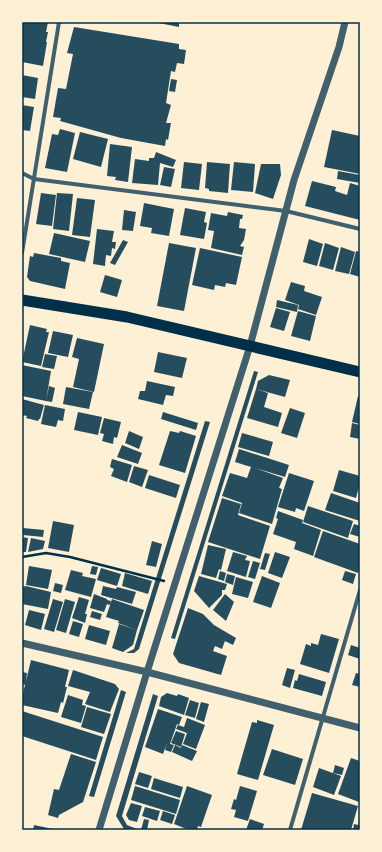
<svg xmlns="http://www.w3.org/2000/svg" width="382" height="852" viewBox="0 0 382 852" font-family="Bitter,serif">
<rect width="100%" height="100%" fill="#fdf0d5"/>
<path fill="#264d5e" d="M22 22H48L46 32H48L46 42H47L43 66 22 62Z
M154 22H179V27Z
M74 27 179 44V49L186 50 184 64 177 63 175 72 171 71 166 103 171 105 166 123H171L168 140 166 139 165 146 121 138 60 121 61 118 53 117 58 88 66 89 73 54 67 53Z
M22 75 38 78 35 99 22 97Z
M171 79 177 80 175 92 169 91Z
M22 105 34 107 30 131 22 130Z
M60 129 75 133 67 172 45 168 52 134 58 135Z
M332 130 360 136V174L324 167Z
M80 132 108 139 101 167 73 159Z
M110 144 132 147 128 182 115 180 116 177 107 176Z
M156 152 176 160 173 167 160 163 158 185 132 183 135 159 149 161V158H154Z
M184 162 202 164 199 190 181 188Z
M207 162 230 164 228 193 209 191V189L205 188Z
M234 162 255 164 253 192 231 190Z
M261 164H280L281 175 273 199 255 193Z
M164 167 175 169 171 187 160 185Z
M338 171 360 175V183L337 179Z
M312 181 336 187 335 191 347 195 350 183 360 186V220L305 206Z
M41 193 56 195 52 226 36 224Z
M57 193 73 194 69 231 53 229Z
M77 198 95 200 90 237 72 235Z
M144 203 174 209 169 236 151 233 152 228 140 226Z
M185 208 206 212 204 222 207 223 204 239 180 235Z
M124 210 136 212 133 231 122 230Z
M228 212 243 215 242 219H240L239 228 246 229 244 240 240 246 244 247 242 255 211 248 214 231 208 230 211 213 227 216Z
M97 229 114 231 112 242H116L115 249 112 248 111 256 106 255 105 266 93 264Z
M54 233 90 241 85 262 49 254Z
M309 239 323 244 317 266 303 262Z
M123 240 128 242 115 265 110 263Z
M169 243 196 248 184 311 157 306Z
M325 243 339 248 333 270 319 266Z
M341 247 355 252 349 274 335 271Z
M200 248 242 257 236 285 226 283 225 287 215 285 214 290 192 285Z
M356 251 360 252V277L350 274Z
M34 253 61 258V261L70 263 65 289 30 281 27 277 30 256 33 257Z
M105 275 122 280 117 297 100 292Z
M291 282 305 286 304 291 322 297 316 315 298 309 299 305 285 300Z
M277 300 298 305 297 312 276 307Z
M276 308 290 312 284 331 270 327Z
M298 311 316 316 310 341 291 336Z
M30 325 47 329 46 332H49L41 366 22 362Z
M53 331 73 335 68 357 48 353Z
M77 338 104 344 94 392 73 387 79 359 72 357Z
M158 352 187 358 182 378 154 372Z
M45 354 57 356 54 369 42 367Z
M22 365 51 371 46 401 22 396Z
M254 371 258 372 175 639 171 638Z
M269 375 290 380 285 397 256 389 258 381Z
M147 381 175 387 173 396 166 395 163 405 138 399 140 391H145Z
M49 386 55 388 52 402 46 401Z
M66 387 93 392 89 409 63 404Z
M256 389 268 393 264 407 282 413 278 427 247 418Z
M358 396 360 397V424L352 422Z
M22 399 44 405 40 419H39L38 421 26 418 27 416 22 415Z
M45 405 65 409 63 421 58 420 56 427 41 424Z
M290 408 305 413 297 438 281 433Z
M78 412 102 417 98 435 74 430Z
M163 412 198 423 196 430 161 419Z
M104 418 121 422 117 438 114 437 113 444 102 441 104 434 100 433Z
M205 421 210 422 139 649 134 653H126L134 649Z
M352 423 360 425V439L350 437Z
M129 431 143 437 139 449 125 443Z
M170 431 179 433 180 431 196 436 185 473 159 465Z
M242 433 273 442 269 456 238 447Z
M122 445 142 453 138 464 117 457Z
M239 449 289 465 285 477 255 468 283 478 279 488 282 489 272 524 239 513 242 503 222 496 230 473 247 478 251 467 235 462Z
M112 459 132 465 127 482 111 476 114 469 110 467Z
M134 466 148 470 142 487 129 482Z
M339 470 360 476V483L356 498 333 491Z
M289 473 314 481 304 511 296 508 295 512 278 507Z
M149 475 180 485 176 498 145 488Z
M331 493 360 503V521L325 510Z
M222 498 241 504 238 515 270 526 260 559 208 542Z
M308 506 353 521 348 538 303 522Z
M278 511 303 520 302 523 321 530 313 556 294 549 296 542 273 534 278 519 276 518Z
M53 521 74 525 69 552 48 548Z
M354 524 360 526V537L350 534Z
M23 528 44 530 43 537 23 535Z
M323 531 360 544V566L358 573 314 557Z
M22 537 28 538 26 552H22Z
M31 538 45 541 43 549 28 552Z
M152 541 162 544 156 567 146 565Z
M208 545 226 549 221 570 219 569 216 578 201 574Z
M233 552 247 556 245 560 250 561 246 577 227 571Z
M275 552 290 557 282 578 268 573Z
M265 553 270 554 265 570 260 569Z
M253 561 260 563 255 579 248 577Z
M29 566 52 570 48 589 26 585Z
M92 566 98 567 96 575 90 574Z
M101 568 121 574 117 586 97 580Z
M71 570 83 573 82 576 96 579 91 597 65 590Z
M220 571 226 573 224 581 218 579Z
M345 571 356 574 353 584 342 580Z
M125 573 152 581 148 594 122 586Z
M227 574 235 576 233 585 225 582Z
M199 576 227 584 225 590H222V595L209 608 194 591Z
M262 576 280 583 271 608 253 602Z
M236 577 253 582 248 598 232 594Z
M55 583 63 585 61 593 53 591Z
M26 586 51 592 48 609 22 604V587Z
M103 586 116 589 117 587 136 592 132 604 101 595Z
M94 594 107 599V600L111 601 110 605 107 604 104 612 90 608Z
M225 594 234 602 226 621 213 610Z
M79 597 89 600 85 614H87L85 623 72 618Z
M53 599 63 602 54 632 44 629Z
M65 599 75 602 66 633 56 630Z
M112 599 144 610 137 630 118 623 119 621 106 617Z
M188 608 203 614 214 625 236 638 233 645 225 641 222 649 215 646 213 651 227 656 221 675 179 663 173 654Z
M29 610 45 614 41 630 25 625Z
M92 611 102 614 100 620 90 617Z
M73 621 83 624 79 637 69 634Z
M119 624 137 630 133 645 123 652 112 648Z
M89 625 110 631 106 645 85 639Z
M321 634 339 639 329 673 300 664 306 644 311 646V643L318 645Z
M351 645 360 648V659L348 655Z
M31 660 69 670 65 687H67L63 703 61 702 58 713 22 705V697L25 685 22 684V672L27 673 26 681Z
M287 668 295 670 290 688 282 685Z
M73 670 115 684 119 689 110 712 85 704 90 692 68 686Z
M356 673 360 674V687L352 685Z
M299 674 326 682 322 696 293 688 295 680 297 681Z
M121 690 126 692 94 797 89 796Z
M167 693 177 696 178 694 189 698 184 715 159 706 161 697Z
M153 694 158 696 122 816 127 825 137 829V830H126L124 829 116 816Z
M68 695 83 700 82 705 86 706 81 723 61 717Z
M190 700 199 703 195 718 185 715Z
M201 702 209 704 204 722 196 719Z
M87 707 111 714 104 734 81 727Z
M158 709 182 717 179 725 177 724 170 744 174 745 171 752 165 750 167 743 163 754 145 747Z
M22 711 103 737 96 760 22 736Z
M187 718 205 725 196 749 183 744 187 733 176 729 178 725 184 727Z
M257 720 274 725 258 780 237 774 252 722 257 723Z
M176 731 185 734 181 747 171 743Z
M175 745 181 748 180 750 182 745 197 751 192 761 172 752Z
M272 749 303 759 295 785 263 775Z
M71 754 96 762 83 802 59 815 58 818 48 815 54 789 59 790Z
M351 758 360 761V798L359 802 338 794Z
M335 765 344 768 342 775 333 773Z
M319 768 341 776 334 795 313 787Z
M139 772 152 776 148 788 135 784Z
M154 778 183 787 180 798 151 789Z
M135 786 180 800 176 814 131 800Z
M187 786 212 795 201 827 198 826 197 830H189L174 824Z
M240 786 257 791 248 821 234 817 236 810 231 809 234 799 236 800Z
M312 793 358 806 351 830H301Z
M131 803 142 806 137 822 129 820 126 815Z
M145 807 160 811 157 821 142 816Z
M163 811 175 815 172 824 160 820Z
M144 819 149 820 147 830H141Z
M250 819 264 824 262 830H246Z
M360 819V830H353L354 824 358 825Z
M34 825 53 829V830H33Z"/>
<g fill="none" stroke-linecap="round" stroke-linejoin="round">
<path stroke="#003049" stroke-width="2.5" d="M22 557 46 553 70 557 164 581"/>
<path stroke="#3f606c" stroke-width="4" d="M22 173 34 179 286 211 360 229
M22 253 59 22
M290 830 360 590"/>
<path stroke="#3f606c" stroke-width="7" d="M22 643 147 672 360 728
M99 830 147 672 250 346 294 180 339 47 345 22"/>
<path stroke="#003049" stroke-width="11" d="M22 300 127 317 360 372"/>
</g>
<rect width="382" height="852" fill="none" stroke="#fdf0d5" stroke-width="46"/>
<rect x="23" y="23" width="336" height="806" fill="none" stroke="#003049" stroke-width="1.5"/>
</svg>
